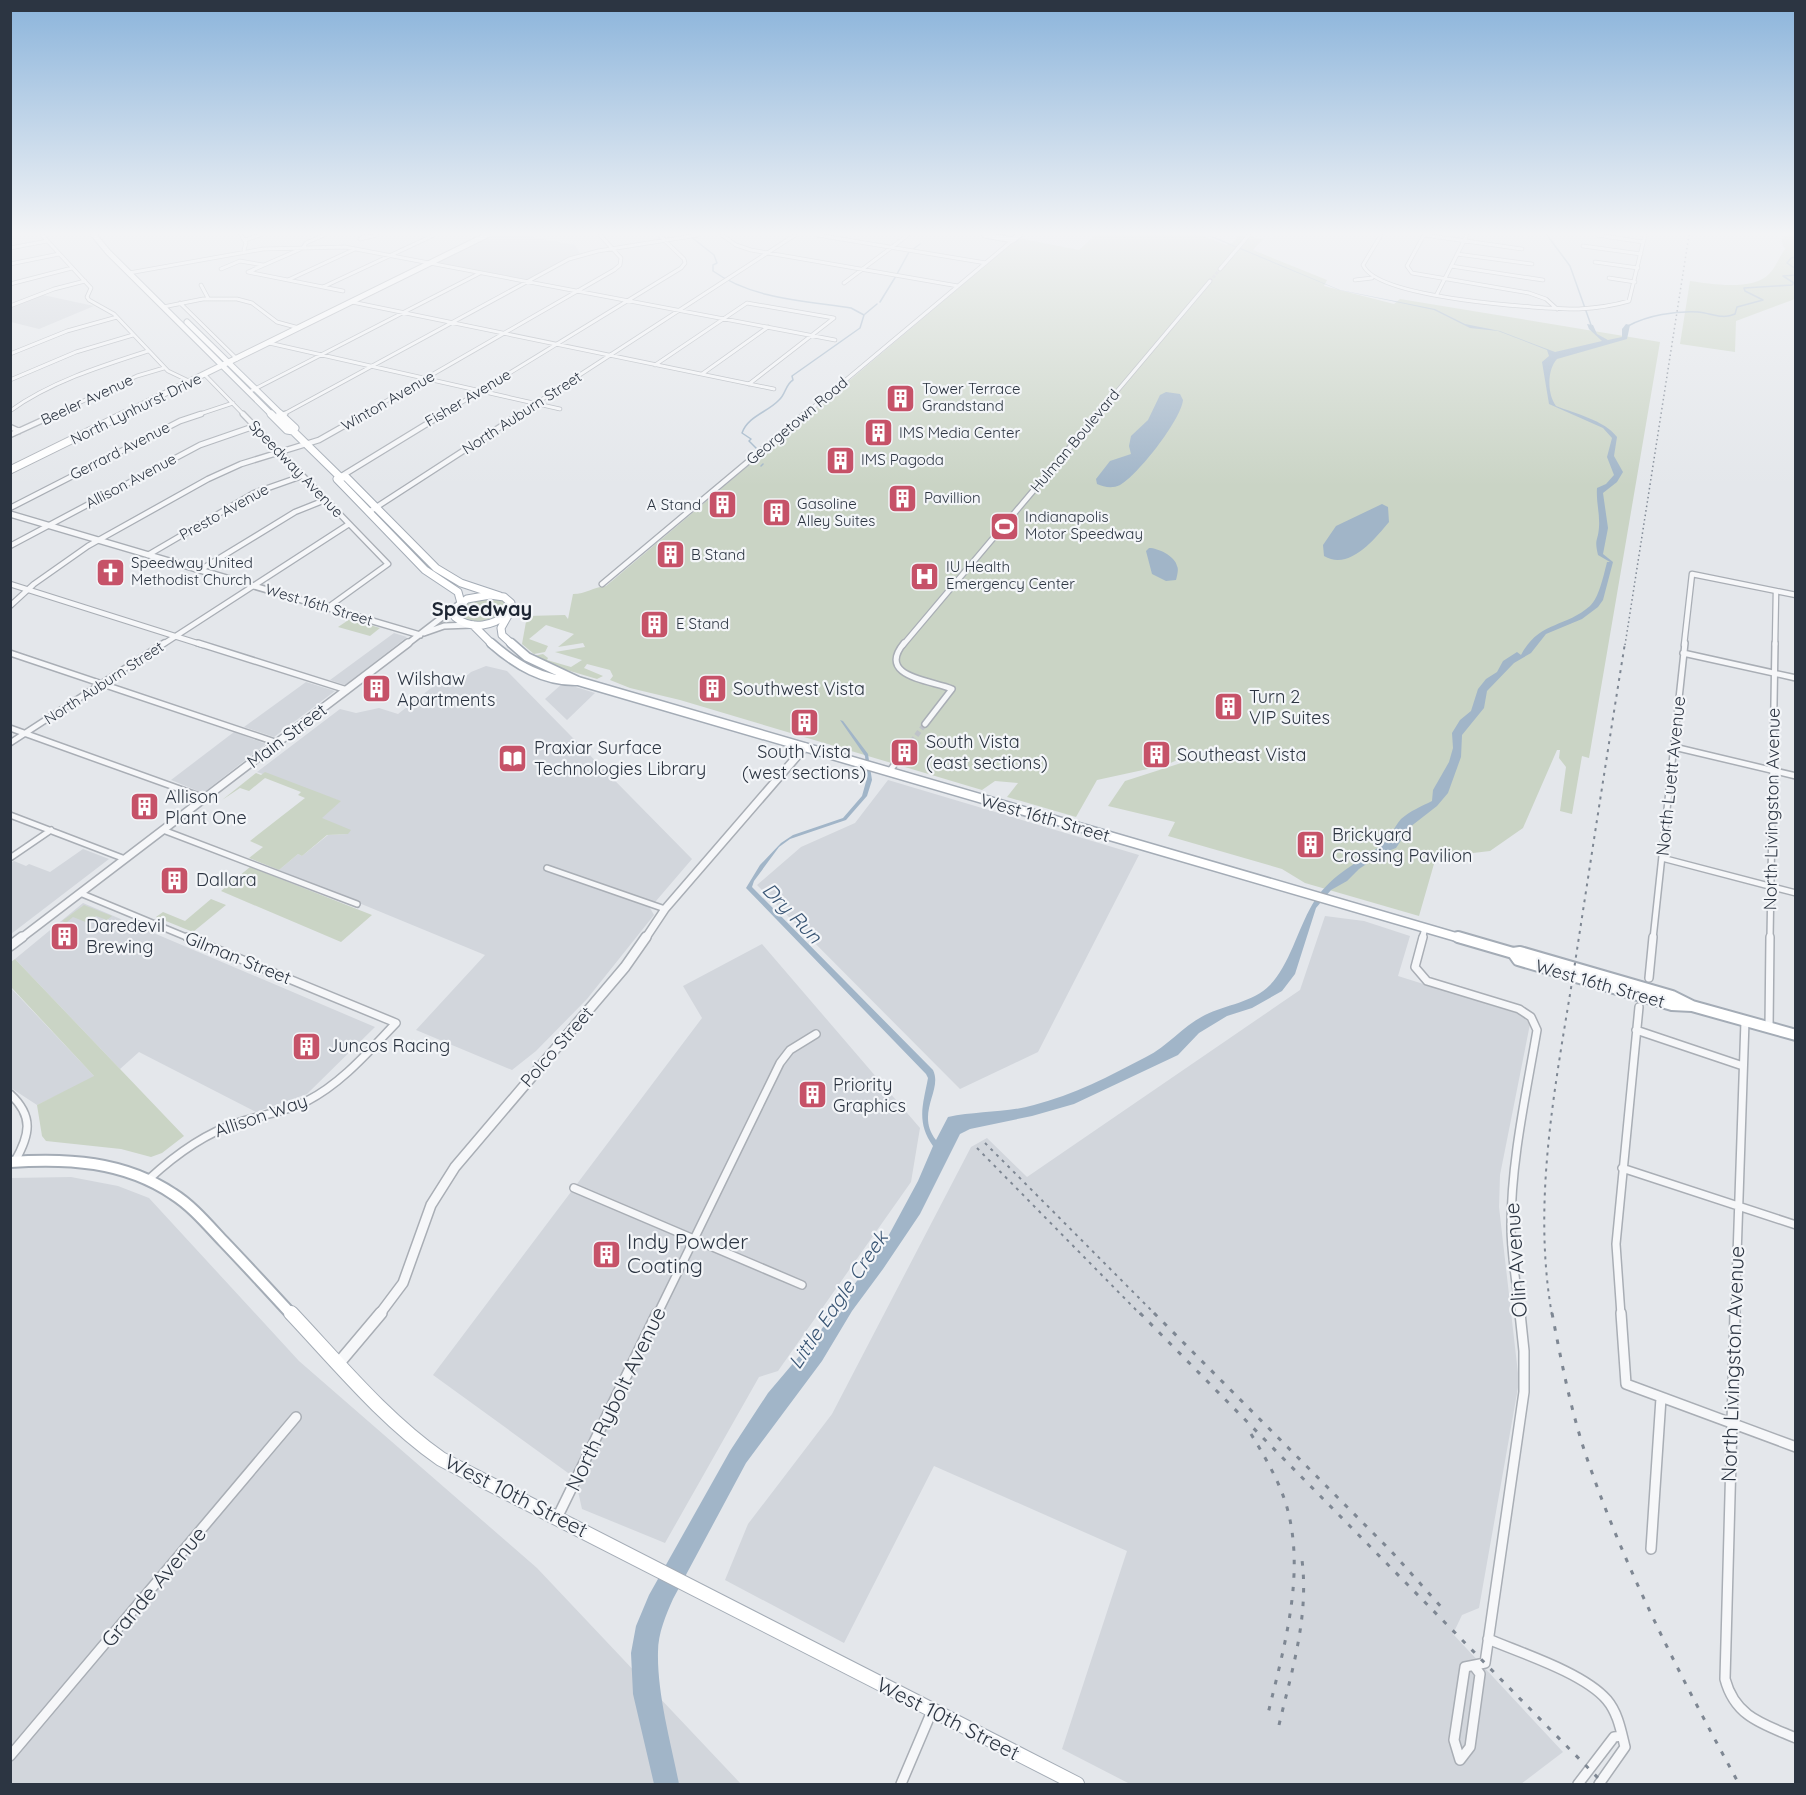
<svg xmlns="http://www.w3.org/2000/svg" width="1806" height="1795" viewBox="0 0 1806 1795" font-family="Quicksand,sans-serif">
<rect width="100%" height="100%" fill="#e4e7eb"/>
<path fill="#d2d6dc" d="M494 235H520L575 245 580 254 528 280 438 263Z
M43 295 94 306 39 329 11 322V307Z
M394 633 407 637 345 685 330 680Z
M486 666 507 671 692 859 650 908 654 915 587 999 536 1051 512 1070 416 1030 485 955 279 870 298 854 302 856 328 835 348 834 321 818 340 801 257 772 340 709 356 713 379 708 398 714 440 681 456 685 471 672Z
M306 682 335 691 274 737 244 727Z
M563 683 595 693 567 720 545 699Z
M234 732 266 744 203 793 171 780Z
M888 780 1139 855 1038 1052 960 1089 757 885 801 847 855 823Z
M83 849 109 859 11 934V863L14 861 26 866 29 864 50 872Z
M83 903 375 1027 307 1094 256 1112 139 1052 120 1069 15 959Z
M1325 916 1364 921 1410 936 1398 976 1522 1015 1530 1024 1500 1175 1499 1207 1519 1382 1479 1608 1462 1615 1453 1634 1563 1752 1521 1784H1130L1062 1749 1127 1551 934 1466 844 1643 725 1580 748 1524 832 1414 971 1147 987 1138 1027 1177 1300 990Z
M762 944 920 1128 911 1182 778 1371 759 1377 665 1543 582 1509 575 1478 433 1375 702 1018 683 986Z
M10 987 95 1077 37 1105 11 1088Z
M71 1177 118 1186 149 1198 299 1361 537 1568 741 1784H11V1178Z"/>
<path fill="#cad4c5" d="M1095 235H1202L1226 245 1234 242 1240 235 1263 239 1253 250 1327 280 1324 286 1394 304 1400 299 1660 342 1589 758 1582 756 1572 814 1560 811 1566 767 1559 758 1560 750H1557L1523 828 1490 851 1456 855 1438 850 1419 916 1305 883 1282 869 1168 836 1175 822 1108 806 1125 781 1203 756 1206 752 1200 750 1166 765 1097 780 1076 817 1007 797 1018 783 995 781 982 790 680 700 630 688 610 680 613 676 610 670 587 664 584 668 603 676 597 679 540 662 533 656 543 654 548 658 547 660 571 667 582 660 555 652 585 647 583 643 558 647 574 634 546 625 529 639 548 646 545 652 534 654 522 644 527 616 565 615 568 619 573 594C586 594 593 587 606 586L1018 238 1079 250Z
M1786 235H1795V299L1736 321 1735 352 1680 344 1690 281C1711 284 1753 291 1769 274 1776 267 1779 257 1785 249L1781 241Z
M504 597 511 610 493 623 461 622 456 608 464 601Z
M350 619 380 628 370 636 338 627Z
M265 772 341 801 322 818 351 830 348 834 327 835 302 856 298 854 279 870 249 858 263 847 250 841 305 798 298 795 301 792 265 778 249 791 240 788 222 800 256 773 261 775Z
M250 867 372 915 341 942 221 891Z
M211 899 226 905 193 932 156 917 163 912 185 921Z
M84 905 112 916 107 920 96 916 88 923 73 917 66 923 62 921Z
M15 959 184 1136 162 1153 151 1157 121 1149 46 1141 42 1136 37 1105 94 1076 11 987V962Z"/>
<path fill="#a1b5c8" d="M1206 235C1219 237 1230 245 1243 249L1340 290 1435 309 1465 324 1500 331 1555 352 1602 341 1589 329 1587 324 1593 325 1597 334 1608 340 1622 337V329L1626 324 1630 325 1627 339 1557 359C1547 370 1547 394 1556 406 1576 414 1604 420 1617 437L1614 456 1623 472 1617 482 1603 493 1608 528 1603 554 1613 562 1603 600 1598 607 1582 619 1546 634 1531 653 1514 663 1487 691 1484 708 1462 735 1461 757 1448 793 1437 806 1410 827 1396 848 1383 853 1359 869 1347 881 1331 890 1316 908 1295 974 1282 991 1252 1008 1227 1016 1199 1033 1178 1055 1074 1104 1032 1116 970 1129 960 1134 920 1214 883 1269 852 1311 822 1361 746 1463 673 1599C666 1615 658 1633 658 1652 657 1694 671 1743 679 1784H654L633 1694 631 1653 636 1626 649 1595 730 1451 768 1393 818 1334 884 1244 918 1181 933 1146C916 1122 923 1105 928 1078L926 1074 746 888 760 865 781 843 793 835 843 818 862 796 867 778 865 756 840 720 843 721 868 754 872 780 867 796 846 820 790 839 779 847 754 881 752 887 933 1070C943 1090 915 1113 936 1140L948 1117C976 1111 1006 1113 1034 1105 1073 1095 1110 1076 1146 1057 1168 1046 1183 1026 1205 1015 1225 1005 1254 1002 1270 985 1289 966 1298 929 1312 905 1328 877 1354 865 1379 847 1390 840 1393 828 1401 819 1410 811 1422 806 1432 801L1433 790 1449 762 1453 748 1452 733 1460 720 1471 711 1478 689 1486 679 1497 672 1503 661 1517 652 1521 655C1539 621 1565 628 1590 606 1599 598 1604 574 1607 562H1610L1598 555C1594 538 1598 542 1599 527 1600 514 1596 502 1597 488L1606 484 1614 475 1607 457 1612 438 1603 428 1549 404 1542 362 1549 356 1547 350 1498 331 1470 328 1434 310 1339 290Z
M1166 392 1180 394 1183 400C1181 420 1137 476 1120 485 1112 489 1104 487 1097 484L1096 479 1110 461 1131 454 1129 446 1131 436 1148 420 1160 395Z
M1382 504 1388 507 1389 522C1374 540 1349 571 1324 556L1323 545 1336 526Z
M1149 548C1158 548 1175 556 1177 566 1179 569 1177 576 1176 580L1166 581 1152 574 1146 551Z"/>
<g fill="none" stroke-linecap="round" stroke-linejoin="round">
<path stroke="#a1b5c8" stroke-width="1.5" d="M1547 235 1570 266 1591 325
M690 236 714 255 717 263 713 265V271C752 299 805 301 851 308L864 315
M1796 239 1794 240 1796 242
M912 250 920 244
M1796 257 1791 258 1787 263 1796 269
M897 274 909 252
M880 302 896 276
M865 314 877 304
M1628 326C1648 315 1675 311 1698 312 1711 313 1722 320 1735 314L1737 307 1763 300 1745 291 1744 288 1792 285 1794 283 1783 276 1796 275
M757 449 749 441 751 439 742 433C748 416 768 412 779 400 786 394 785 385 793 380L792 376 860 328 864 315
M761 466 763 464"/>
<path stroke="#bfc3c9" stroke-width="3" stroke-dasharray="3 1.5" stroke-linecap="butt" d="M1210 281 1220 269"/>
<path stroke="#bfc3c9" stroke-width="5" stroke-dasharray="5 3" stroke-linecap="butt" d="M897 761 925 724"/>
<defs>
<path id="minor-far4" d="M42 235 91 288 87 297 89 300 114 314 168 371 191 382
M241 235 246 243 244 250
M367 235 360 239 377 235
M722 235 736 245 751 250 958 286
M817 235 986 263
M1381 235 1363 265C1377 299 1542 309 1579 309 1596 308 1612 306 1629 301L1645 235
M1424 235 1407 266 1412 273 1529 293 1546 299 1557 309
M1424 235 1522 249
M1597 235 1643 242
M245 240 260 235
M1583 246 1641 254
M10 248 47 241
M1457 254 1532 264
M1595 262 1638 268
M10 264 59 254
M1451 266 1543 280
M221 269 240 261 263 265
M1220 269 1249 235
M248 272 343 291
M248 272 303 248 306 243 324 235
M129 273 263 249 345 247 835 340
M1609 278 1635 282
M288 280 355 249
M1355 280 1372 278
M844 283 908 235
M10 284 72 268
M201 285 208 298
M323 287 434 235
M1437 294 1467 235
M352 302 774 389
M180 303 237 359
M10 306 54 289 85 281
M163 307 203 299H237L252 303 277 322 299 328
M269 343 560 409
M10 354 67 331 117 317
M655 365 747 303 834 318 749 384
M702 374 768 327
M205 375 244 415
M10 380 76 352 133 335
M249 392 480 273
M10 411C50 382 101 366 148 351
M53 415 137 376 164 368
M197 415 233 403
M282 415 569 259 598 251 698 235
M362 415 614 270 620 265 621 258 600 235
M441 415 681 268 685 263 684 259 659 235
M518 415 795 235
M804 415 1013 240
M1097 415 1210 281"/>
<path id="minor-far3" d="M243 414 388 564 327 608
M279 417 285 414
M10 427 19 431
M10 435 56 414
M340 477 443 414
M10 508 180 421 201 414
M372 510 520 414
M10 546 200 445 255 426
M148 555 254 493 302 476
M200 570 295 512 325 500
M10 584 203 645
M602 584 805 414
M10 606 34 584 88 546 208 479 241 464 319 440 365 414
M162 645 349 524
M903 645 1098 414
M1684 645 1692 574 1796 595
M1775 645 1776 591"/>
<path id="minor-far2" d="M198 643 347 690
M904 643C876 677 930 680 952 689L925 724
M10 653 278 743
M1683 653 1796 678
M10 728 205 798
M10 743 164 643
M1674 747 1796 776
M889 772 897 761
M10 815 125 859
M163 830 357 904
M10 858 51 830
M1662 858 1796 893
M547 868 665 909
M80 893 191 939
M1422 939 1425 928
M1653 939 1685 643
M1770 939 1775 643"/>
<path id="minor-far1" d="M1423 937 1415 967 1427 981 1519 1009 1531 1017 1537 1030C1526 1095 1511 1161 1511 1227 1511 1256 1517 1286 1520 1315
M1649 978 1653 937
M1769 1028 1770 937
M1636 1030 1743 1066
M10 1094C34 1116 30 1135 15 1161
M1622 1168 1796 1225
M149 1179C175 1155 203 1134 237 1123 260 1115 285 1112 307 1101 342 1083 369 1051 396 1023L187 937
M574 1188 802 1285
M657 1315 780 1063 790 1050 816 1034
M1621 1315 1616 1244 1639 1007
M1735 1315 1745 1021"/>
<path id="minor" d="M1621 1313 1626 1384 1796 1447
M1735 1313 1725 1679C1735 1717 1763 1724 1796 1738
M557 1518 657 1313
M1651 1549 1661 1398
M1488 1639C1521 1653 1584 1673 1607 1700 1618 1713 1621 1731 1625 1747L1599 1784
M10 1756 296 1417
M1460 1760 1454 1740 1465 1667 1485 1663 1524 1392V1351L1520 1313
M1460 1760 1470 1747 1480 1674 1474 1666
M901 1784 932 1711
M1578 1784 1614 1737 1622 1736"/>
<path id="tertiary-far3" d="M10 514 420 635
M424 633 444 626 471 625
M406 645 458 605"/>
<path id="tertiary-far2" d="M20 939 408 643
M645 939 665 909 805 747"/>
<path id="tertiary-far1" d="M10 946 22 937
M379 1315 403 1283 431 1205 455 1167 625 967 646 937"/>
<path id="tertiary" d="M338 1364 381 1313"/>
<path id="secondary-far1" d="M985 235 1013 240 1019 235
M121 415 487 235"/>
<path id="secondary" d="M10 470 124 414"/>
<path id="primary-far4" d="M94 235 108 252 272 415
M187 322 282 415"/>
<path id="primary-far3" d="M271 414 287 430 293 431 340 477H346L436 568 461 583 500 596
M280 414 295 428 293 431
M340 477 337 479 425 570 458 592 461 603
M490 595 504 597 511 603 510 612C494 626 472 631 455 617L456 608 467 599Z
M510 612 501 628 502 635 513 645
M473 625 493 645"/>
<path id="primary-far2" d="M491 643C516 665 544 682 578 681
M511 643 527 657 578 681 1463 939"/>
<path id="primary-far1" d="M1458 937 1513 953 1520 952 1672 996 1692 1006
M1513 953 1518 960 1672 1005 1692 1006 1796 1035
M10 1162C67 1158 124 1161 173 1194 192 1206 207 1224 223 1241 246 1265 269 1290 292 1315"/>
<path id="primary" d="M291 1313C339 1364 384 1419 441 1459L1077 1784"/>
</defs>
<use href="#minor-far4" stroke="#a9aeb5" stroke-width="4.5"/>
<use href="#minor-far3" stroke="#a9aeb5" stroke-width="7"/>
<use href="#minor-far2" stroke="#a9aeb5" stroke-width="8"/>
<use href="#minor-far1" stroke="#a9aeb5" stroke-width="10"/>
<use href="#minor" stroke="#a9aeb5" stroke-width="12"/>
<use href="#tertiary-far3" stroke="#a9aeb5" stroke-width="8"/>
<use href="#tertiary-far2" stroke="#a9aeb5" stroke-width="10"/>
<use href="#tertiary-far1" stroke="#a9aeb5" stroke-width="12"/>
<use href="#tertiary" stroke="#a9aeb5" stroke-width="14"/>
<use href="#secondary-far1" stroke="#a9aeb5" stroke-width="7"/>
<use href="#secondary" stroke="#a9aeb5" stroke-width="9"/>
<use href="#primary-far4" stroke="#a4acb6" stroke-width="7"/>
<use href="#primary-far3" stroke="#a4acb6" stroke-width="9"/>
<use href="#primary-far2" stroke="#a4acb6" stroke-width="11"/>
<use href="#primary-far1" stroke="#a4acb6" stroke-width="14"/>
<use href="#primary" stroke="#a4acb6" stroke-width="16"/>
<use href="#minor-far4" stroke="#f6f7f9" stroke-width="3"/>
<use href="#minor-far3" stroke="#f6f7f9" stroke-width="4.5"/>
<use href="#minor-far2" stroke="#f6f7f9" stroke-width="5"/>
<use href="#minor-far1" stroke="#f6f7f9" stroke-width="7"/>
<use href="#minor" stroke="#f6f7f9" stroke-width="9"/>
<use href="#tertiary-far3" stroke="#f6f7f9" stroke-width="5"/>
<use href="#tertiary-far2" stroke="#f6f7f9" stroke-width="7"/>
<use href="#tertiary-far1" stroke="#f6f7f9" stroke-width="9"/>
<use href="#tertiary" stroke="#f6f7f9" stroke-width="11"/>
<use href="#secondary-far1" stroke="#fff" stroke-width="5"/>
<use href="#secondary" stroke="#fff" stroke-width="7"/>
<use href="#primary-far4" stroke="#fff" stroke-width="5"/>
<use href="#primary-far3" stroke="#fff" stroke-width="7"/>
<use href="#primary-far2" stroke="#fff" stroke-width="8"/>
<use href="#primary-far1" stroke="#fff" stroke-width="10"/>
<use href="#primary" stroke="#fff" stroke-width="14"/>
<path stroke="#7e8793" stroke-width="1.5" stroke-dasharray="1.5 3" stroke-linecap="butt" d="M1625 645 1689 235"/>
<path stroke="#7e8793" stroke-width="2" stroke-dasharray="3 5" stroke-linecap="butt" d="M985 1143 1156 1315
M977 1148 1141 1315
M1552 1315C1532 1202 1555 1087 1573 976 1590 865 1607 754 1625 643"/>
<path stroke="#7e8793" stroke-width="3" stroke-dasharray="4.5 9" stroke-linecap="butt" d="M1140 1313 1604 1784
M1154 1313 1391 1551 1443 1609
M1552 1313C1562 1365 1572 1417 1590 1467 1629 1578 1683 1681 1739 1784
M1251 1434C1265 1457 1278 1479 1286 1504 1307 1574 1283 1650 1267 1718
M1279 1725C1292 1670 1309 1617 1302 1560"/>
</g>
<linearGradient id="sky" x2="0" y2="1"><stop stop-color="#8bb4db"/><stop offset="0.48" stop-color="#f3f4f6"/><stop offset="1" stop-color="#f3f4f6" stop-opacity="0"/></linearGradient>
<rect width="1806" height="486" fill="url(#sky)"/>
<defs>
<symbol id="building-square" viewBox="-11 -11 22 22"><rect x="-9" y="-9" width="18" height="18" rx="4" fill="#c65268" stroke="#f3f5f8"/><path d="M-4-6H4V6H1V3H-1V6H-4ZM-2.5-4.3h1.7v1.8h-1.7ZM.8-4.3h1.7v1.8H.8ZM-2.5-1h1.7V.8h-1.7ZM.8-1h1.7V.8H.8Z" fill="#fff"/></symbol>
<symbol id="stadium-square" viewBox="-11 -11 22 22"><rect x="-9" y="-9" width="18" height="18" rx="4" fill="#c65268" stroke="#f3f5f8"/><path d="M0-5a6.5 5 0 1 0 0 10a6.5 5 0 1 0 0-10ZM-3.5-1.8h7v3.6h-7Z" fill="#fff"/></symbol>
<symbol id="church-square" viewBox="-11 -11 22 22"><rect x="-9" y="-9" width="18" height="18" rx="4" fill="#c65268" stroke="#f3f5f8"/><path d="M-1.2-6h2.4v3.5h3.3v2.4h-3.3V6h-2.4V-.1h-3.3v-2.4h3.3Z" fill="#fff"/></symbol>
<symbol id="hospital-square" viewBox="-11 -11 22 22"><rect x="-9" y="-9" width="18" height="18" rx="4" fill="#c65268" stroke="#f3f5f8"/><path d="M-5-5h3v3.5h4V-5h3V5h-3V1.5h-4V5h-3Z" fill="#fff"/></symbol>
<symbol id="library-square" viewBox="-11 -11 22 22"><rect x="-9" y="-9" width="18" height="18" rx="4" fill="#c65268" stroke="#f3f5f8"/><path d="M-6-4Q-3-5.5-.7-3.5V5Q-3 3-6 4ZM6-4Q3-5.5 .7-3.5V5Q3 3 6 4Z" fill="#fff"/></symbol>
</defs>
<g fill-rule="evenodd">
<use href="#building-square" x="884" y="382" width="33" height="33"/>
<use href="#building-square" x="862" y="416" width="33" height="33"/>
<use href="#building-square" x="824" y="444" width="33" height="33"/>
<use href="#building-square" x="886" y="482" width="33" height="33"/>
<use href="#building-square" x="706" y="488" width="33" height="33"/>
<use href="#building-square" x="760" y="496" width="33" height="33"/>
<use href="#stadium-square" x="988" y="510" width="33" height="33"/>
<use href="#building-square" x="654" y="538" width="33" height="33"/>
<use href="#church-square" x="94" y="556" width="33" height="33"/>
<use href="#hospital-square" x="908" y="560" width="33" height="33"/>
<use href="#building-square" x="638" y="608" width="33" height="33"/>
<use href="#building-square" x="360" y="672" width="33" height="33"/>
<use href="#building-square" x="696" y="672" width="33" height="33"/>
<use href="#building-square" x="1212" y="690" width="33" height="33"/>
<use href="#building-square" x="788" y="706" width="33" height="33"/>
<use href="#building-square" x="888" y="736" width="33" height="33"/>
<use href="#building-square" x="1140" y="738" width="33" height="33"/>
<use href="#library-square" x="496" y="742" width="33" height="33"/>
<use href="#building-square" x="128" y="790" width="33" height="33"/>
<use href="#building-square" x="1294" y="828" width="33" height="33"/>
<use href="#building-square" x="158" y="864" width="33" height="33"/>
<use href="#building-square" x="48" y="920" width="33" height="33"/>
<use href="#building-square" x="290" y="1030" width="33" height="33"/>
<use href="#building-square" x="796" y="1078" width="33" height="33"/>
<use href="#building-square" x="590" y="1238" width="33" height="33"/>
</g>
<g text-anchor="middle" stroke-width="4.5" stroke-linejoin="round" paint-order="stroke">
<g font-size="15" fill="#2c3542" stroke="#f3f5f8" text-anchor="start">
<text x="922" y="394">Tower Terrace<tspan x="922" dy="17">Grandstand</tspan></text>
<text x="899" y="438">IMS Media Center</text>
<text x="861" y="465">IMS Pagoda</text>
<text x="924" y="503">Pavillion</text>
<text x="797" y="509">Gasoline<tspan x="797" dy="17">Alley Suites</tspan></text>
<text x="701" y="510" text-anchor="end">A Stand</text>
<text x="1025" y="522">Indianapolis<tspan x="1025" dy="17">Motor Speedway</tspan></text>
<text x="691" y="560">B Stand</text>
<text x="131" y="568">Speedway United<tspan x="131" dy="17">Methodist Church</tspan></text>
<text x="946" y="572">IU Health<tspan x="946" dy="17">Emergency Center</tspan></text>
<text x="676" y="629">E Stand</text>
</g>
<g font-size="15" fill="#2c3542" stroke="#f3f5f8">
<text transform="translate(468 398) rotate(-31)" y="5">Fisher Avenue</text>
<text transform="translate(87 400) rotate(-25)" y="5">Beeler Avenue</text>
<text transform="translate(388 401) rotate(-30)" y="5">Winton Avenue</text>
<text transform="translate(136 409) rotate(-26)" y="5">North Lynhurst Drive</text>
<text transform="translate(522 413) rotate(-33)" y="5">North Auburn Street</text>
<text transform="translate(797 421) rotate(-40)" y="5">Georgetown Road</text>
<text transform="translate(1075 441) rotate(-50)" y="5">Hulman Boulevard</text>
<text transform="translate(120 451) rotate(-27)" y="5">Gerrard Avenue</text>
<text transform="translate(296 469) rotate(46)" y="5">Speedway Avenue</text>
<text transform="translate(131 481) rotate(-28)" y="5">Allison Avenue</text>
<text transform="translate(224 512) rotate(-29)" y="5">Presto Avenue</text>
<text transform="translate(319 605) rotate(17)" y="5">West 16th Street</text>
<text transform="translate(104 683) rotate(-33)" y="5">North Auburn Street</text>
</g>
<g font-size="18" fill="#2c3542" stroke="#f3f5f8" text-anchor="start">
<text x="397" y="685">Wilshaw<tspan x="397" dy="21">Apartments</tspan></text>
<text x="733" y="695">Southwest Vista</text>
<text x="1249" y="703">Turn 2<tspan x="1249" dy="21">VIP Suites</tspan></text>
<text x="926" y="748">South Vista<tspan x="926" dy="21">(east sections)</tspan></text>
<text x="534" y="754">Praxiar Surface<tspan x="534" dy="21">Technologies Library</tspan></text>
<text x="804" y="758" text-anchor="middle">South Vista<tspan x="804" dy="21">(west sections)</tspan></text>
<text x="1177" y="761">Southeast Vista</text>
<text x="165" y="803">Allison<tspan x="165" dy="21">Plant One</tspan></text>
<text x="1332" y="841">Brickyard<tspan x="1332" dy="21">Crossing Pavilion</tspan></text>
<text x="196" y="886">Dallara</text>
<text x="86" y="932">Daredevil<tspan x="86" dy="21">Brewing</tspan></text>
<text x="328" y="1052">Juncos Racing</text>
<text x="833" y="1091">Priority<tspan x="833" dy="21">Graphics</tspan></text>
</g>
<g font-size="18" fill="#2c3542" stroke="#f3f5f8">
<text transform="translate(287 736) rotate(-37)" y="6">Main Street</text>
<text transform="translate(1671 776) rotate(-84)" y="6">North Luett Avenue</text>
<text transform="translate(1772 809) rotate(-89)" y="6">North Livingston Avenue</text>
<text transform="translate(1045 818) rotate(16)" y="6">West 16th Street</text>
<text transform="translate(238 958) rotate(22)" y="6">Gilman Street</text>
<text transform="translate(1600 984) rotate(16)" y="6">West 16th Street</text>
<text transform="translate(557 1047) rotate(-49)" y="6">Polco Street</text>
<text transform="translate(261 1116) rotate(-19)" y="6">Allison Way</text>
</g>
<g font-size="20" font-weight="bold" fill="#1e2633" stroke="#f3f5f8">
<text x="482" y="616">Speedway</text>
</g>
<g font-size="20" font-style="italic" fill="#395574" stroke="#f3f5f8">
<text transform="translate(792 913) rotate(46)" y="7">Dry Run</text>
<text transform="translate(838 1300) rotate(-56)" y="7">Little Eagle Creek</text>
</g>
<g font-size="21" fill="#2c3542" stroke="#f3f5f8" text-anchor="start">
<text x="627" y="1249">Indy Powder<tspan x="627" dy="24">Coating</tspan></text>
</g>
<g font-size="21" fill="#2c3542" stroke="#f3f5f8">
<text transform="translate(1516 1260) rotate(-94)" y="7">Olin Avenue</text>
<text transform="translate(1733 1364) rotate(-88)" y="7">North Livingston Avenue</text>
<text transform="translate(616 1399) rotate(-64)" y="7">North Rybolt Avenue</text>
<text transform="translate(516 1496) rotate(27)" y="7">West 10th Street</text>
<text transform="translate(154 1587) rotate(-50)" y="7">Grande Avenue</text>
<text transform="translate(948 1719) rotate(27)" y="7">West 10th Street</text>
</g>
</g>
<rect width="1806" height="1795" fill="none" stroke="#2c3542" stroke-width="24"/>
</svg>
